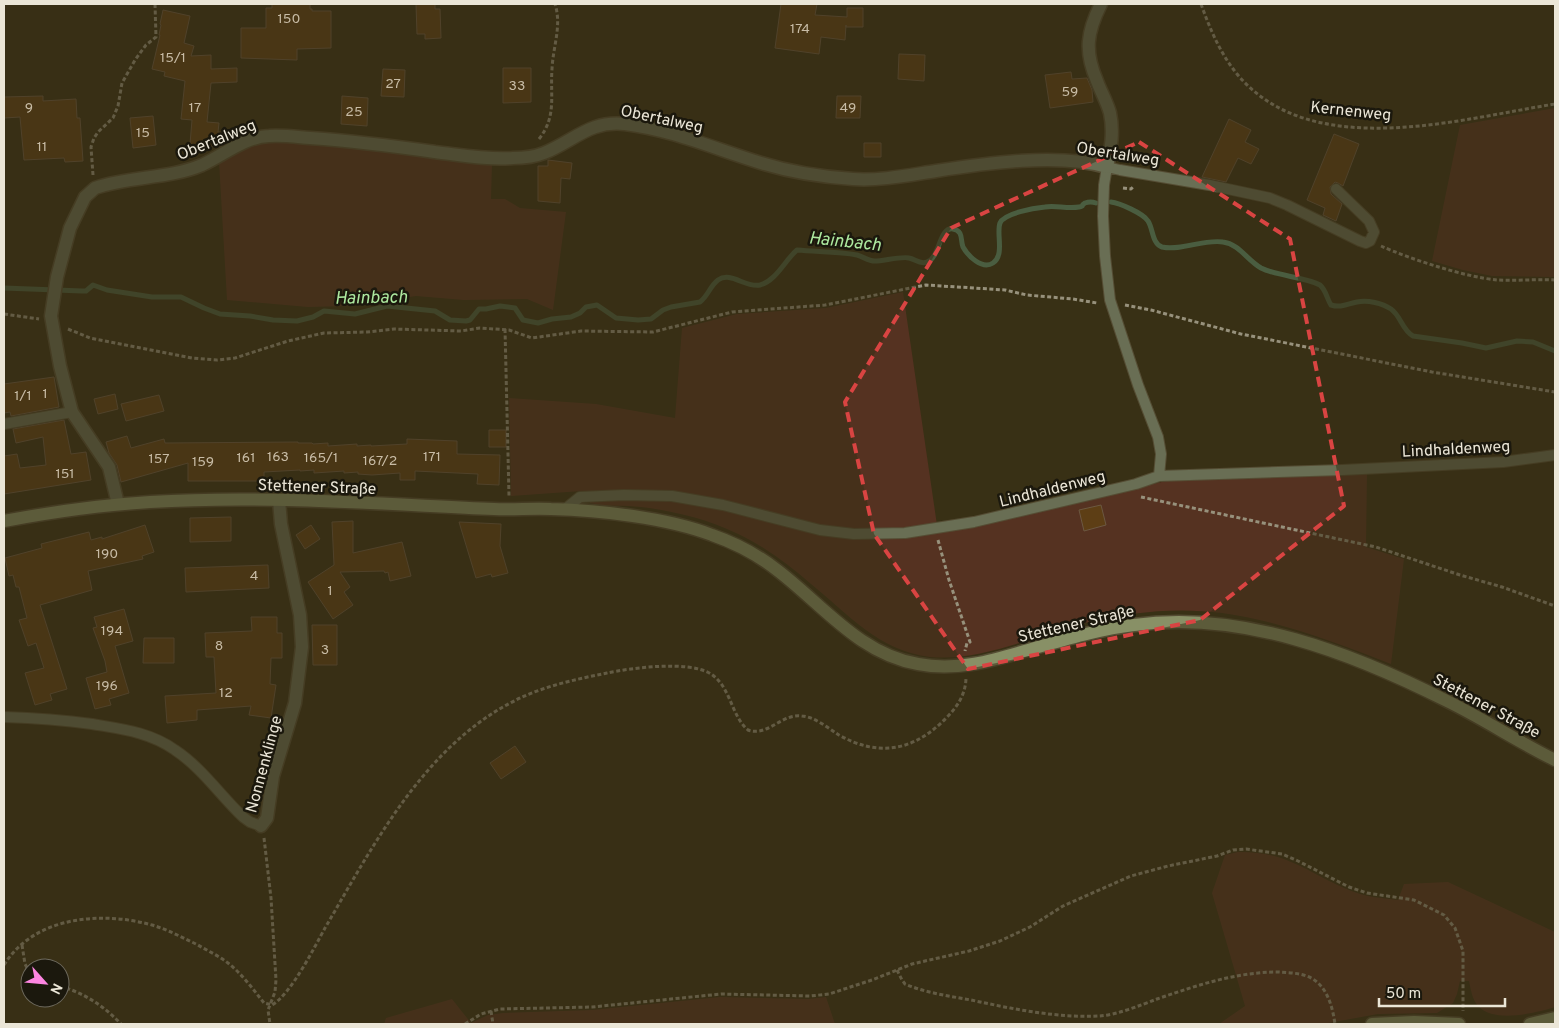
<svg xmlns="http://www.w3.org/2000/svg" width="1559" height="1028" viewBox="0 0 1559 1028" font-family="Overpass,sans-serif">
<rect width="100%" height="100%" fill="#383015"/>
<path fill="#553221" d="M1555 108V277L1492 276 1463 270 1432 261 1460 125Z
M272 139 492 163 491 199H505L520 208 566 212 553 310 527 299 464 300 416 296 351 306 308 307 227 300 219 161 246 145Z
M903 292 937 525C903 530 867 531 832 528L673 491H582L511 496 509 398 596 404 675 418 682 328 737 314 826 308Z
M1367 472 1366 547 1404 559 1391 664C1337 643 1280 621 1222 613 1176 607 1130 612 1085 623 1036 635 981 662 930 657 879 651 848 614 811 584 788 564 764 546 736 533 707 519 674 511 641 507 625 505 605 507 590 503V501L634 499 680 501 856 537 1107 495 1166 481Z
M1238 852C1288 851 1307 873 1349 890 1365 897 1381 898 1398 900L1404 884 1448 882 1555 932V1007C1536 1013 1495 1023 1479 1007 1472 1000 1471 990 1469 981H1460L1457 994 1453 1003 1437 1013 1378 1014 1323 1024H1219L1245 1006 1212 893 1225 855Z
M720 997 809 999 826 997 835 1024H384L386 1018 452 999 471 1023 488 1015 503 1013 592 1010Z"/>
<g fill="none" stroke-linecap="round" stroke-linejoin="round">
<path stroke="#4a5d40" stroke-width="5" d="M1111 202C1119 203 1143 213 1148 221 1153 228 1152 244 1162 247 1182 251 1203 239 1223 242 1239 244 1247 260 1261 268 1276 276 1306 277 1320 285 1326 290 1327 299 1331 305 1341 308 1347 304 1357 302 1368 300 1382 303 1391 309 1401 316 1402 330 1413 336L1462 343 1486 348 1517 341 1533 342 1555 351
M4 288 82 291H86L93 285 107 290 152 297H181L204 308 220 314 250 316 273 320 297 321 313 317 324 311 355 314 387 306 435 311 450 320 466 321 470 320 479 309H486L500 306 515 308 523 320 538 323 552 319 571 317 580 313 586 307 597 305 616 318 638 320 651 319 663 310 671 307 700 302C708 296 710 286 718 280 731 271 745 288 760 285 776 281 785 260 797 250 817 252 837 251 857 255 864 257 868 261 875 261 883 261 902 256 909 258 915 259 920 265 927 262 940 258 939 226 953 229 964 231 960 240 963 247 968 256 982 270 993 263 1005 255 996 233 1000 223 1004 213 1035 208 1045 207 1055 205 1067 209 1079 207 1085 206 1080 206 1085 203 1088 202 1093 202 1096 203"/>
</g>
<path fill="#5d3e15" stroke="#6c5842" d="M272 4H310V9H312V11H331V48L297 49V60L241 58V28H266V8H272Z
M416 4H435V9H440L441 38 425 39V34H417Z
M781 4H817L815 15 847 17V8H863V27H846V25L845 40 821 37 819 54 775 48Z
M163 10 190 16 184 43 194 46 191 56 211 55V69L237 68V82L211 83 207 122 219 123 218 132 227 133V142L218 147 190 144 192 120 181 119 185 81 164 76 165 72 152 69 160 35H159L161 25 160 24Z
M899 54 925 55 924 81 898 79Z
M503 68H531V102L503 103Z
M383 69 405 70 404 97 381 96Z
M1071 72 1072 79 1087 78 1092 90 1093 102 1050 108 1045 75Z
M43 96V101L76 99 77 118H80L83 161 65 162 64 158 24 160 20 117 4 118V97Z
M342 96 368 98 367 126 341 124Z
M837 96H861L860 118H836Z
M153 116 156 145 133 148 130 118Z
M1229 119 1251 130 1245 142 1259 149 1251 164 1238 158 1226 182 1202 177Z
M1334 134 1359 144 1343 186 1338 183 1335 182 1330 187 1331 194 1342 204 1336 221 1323 215 1325 208 1307 200Z
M864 143H881V157H864Z
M548 160 572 163 570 179 561 178 560 203 538 201V166H548Z
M54 377 59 407 11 416 10 412 4 413V384Z
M115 394 118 409 98 414 94 399Z
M159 395 164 411 126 421 121 404Z
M64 420 71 454 86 452 91 480 4 494V456L17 454 20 468 46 465 43 437 16 443 13 429Z
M489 430H506V447H489Z
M127 436 131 448 164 439 165 443 298 442V443H312L313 444 328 443V446L357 444V446L371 445V446L407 444V439L457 441V454L500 455 499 485 477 484 478 474 415 471V480H400V473L372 475 358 474V472L344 473V471L314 473V470L300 471V470L264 472V481H188V463L121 482 117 465 109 453 106 442Z
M1101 505 1106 525 1084 531 1079 510Z
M231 517V541L190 542V518Z
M353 521V553L402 542 411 576 390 581 388 572 385 573 384 571 340 572 350 587 344 592 353 605 333 619 308 582 334 565 332 522Z
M459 522 501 524 500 546 508 573 492 577 491 574 476 578Z
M145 525 154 552 142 556 143 559 88 571 92 590 40 605 67 689 50 694 52 700 35 705 25 673 44 668 36 643 28 646 19 620 27 618 19 587H16L13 575 9 576 5 558 42 548 41 544 89 532 91 540 102 537V539Z
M311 525 320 539 305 549 296 535Z
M268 565 269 588 186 592 185 568Z
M124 609 133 641 115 646 129 693 109 699 111 705 95 709 86 678 107 672 105 661 93 628 97 627 94 617Z
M251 617H277V633H282V658H271L270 684 276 685 271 718 249 715 251 706 197 710V720L167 723 165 696 216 693 214 657H206L205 633 252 631Z
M312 625H337V665H313Z
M144 638H174V663H143Z
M515 746 526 762 501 779 490 763Z"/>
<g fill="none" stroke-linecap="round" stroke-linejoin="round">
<defs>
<path id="service" d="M4 424 72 412
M1159 476 1161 454 1158 437 1138 385 1110 300 1105 256 1103 216 1104 185 1107 167 1120 170 1209 185 1270 198 1287 205 1360 241 1366 243 1370 241 1374 232 1369 221 1336 189
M564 510 580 497 624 495 672 496 723 505 820 530 854 534 905 533 974 522 1136 484 1159 476 1342 470 1503 462 1555 455
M4 717C33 718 62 720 92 724 121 729 150 732 175 750 202 768 220 795 243 817L250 822 261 826"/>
<path id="minor" d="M118 504 109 467 72 412 60 366 51 316 57 277 70 228 85 197 95 188C130 176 169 179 202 165 224 155 244 137 269 136 283 135 297 137 310 138 352 141 393 146 435 152 461 155 487 160 513 158 523 158 534 157 544 153 574 141 590 120 625 124 673 130 715 149 761 163 790 172 822 177 853 179 880 181 909 175 936 171 986 163 1059 153 1107 167 1111 148 1114 132 1110 113 1107 102 1101 92 1097 81 1084 51 1087 32 1101 4
M261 826 267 818 273 776 295 703 302 647 300 615 281 524 279 500"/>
<path id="secondary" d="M4 521C52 512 101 505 150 502 264 495 379 504 494 509 513 510 532 508 551 509 599 510 668 518 712 535 735 543 758 555 777 570 822 604 859 654 918 664 960 672 998 659 1038 647 1070 638 1101 629 1134 625 1242 610 1352 653 1447 701 1484 719 1518 742 1555 760
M1372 1024 1414 1022 1459 1024
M1530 1024 1555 1018"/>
</defs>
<use href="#service" stroke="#554d34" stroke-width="12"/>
<use href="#minor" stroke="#554d34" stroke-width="15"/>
<use href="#secondary" stroke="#554d34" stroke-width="15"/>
<path stroke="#97917c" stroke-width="3" stroke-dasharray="4 2.5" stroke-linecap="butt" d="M1201 4C1210 29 1220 53 1237 74 1311 163 1459 119 1555 104
M539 139C557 116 550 96 552 69 553 46 562 26 555 4
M93 175 91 147 94 138 98 132 113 118 118 106 122 83 135 60 146 45 156 37 155 4
M1123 188 1131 189 1134 186
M1381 246C1410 259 1465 277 1497 280 1516 281 1536 279 1555 280
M1125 305 1151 310 1241 334 1432 372 1555 392
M4 314 39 319
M68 329 90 338 192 358 217 360 235 358 288 341 324 333 367 332 394 329 461 331 480 328 509 330 532 338 581 331 653 332 732 312 825 305 926 285 1005 290 1027 295 1073 299 1097 303
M505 329 509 496
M1141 497 1376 547 1460 575 1502 587 1555 606
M938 540 949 580 970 642 967 643 965 651
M264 838 271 898 276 980 275 992 268 1010 270 1024
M22 945 25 964 30 973
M4 965C34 916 102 911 152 925 169 930 183 938 198 945 208 951 219 956 228 963 242 974 253 989 264 1003L272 1005C291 994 314 948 325 928 374 844 425 745 516 700 544 686 577 679 607 673 631 668 689 660 711 674 731 687 731 716 748 730 768 737 782 713 802 716 815 717 828 728 839 735 876 756 910 752 941 723 954 711 966 697 966 677
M897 970 902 980 905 984C926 993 949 996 971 1000 1013 1009 1056 1018 1099 1016 1117 1015 1141 1005 1157 999 1198 985 1236 972 1279 972 1292 973 1308 973 1318 983 1329 993 1333 1010 1335 1024
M60 986C84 993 104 1006 121 1024
M491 1011 493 1024
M465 1024 481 1014 500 1009 592 1007 721 994 810 996 829 994 872 980 912 964 969 951 1000 941 1030 927 1063 906 1131 876 1168 866 1217 856 1233 850 1246 849 1282 854 1298 861 1349 887 1367 893 1414 900 1444 915 1455 928 1463 951V1011"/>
<use href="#service" stroke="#696e54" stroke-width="10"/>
<use href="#minor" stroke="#696e54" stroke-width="12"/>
<use href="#secondary" stroke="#889066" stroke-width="12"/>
</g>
<path d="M0 0H1559V1028H0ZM1139 142 1290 239 1344 506 1200 620 968 669 874 534 845 402 951 228Z" fill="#383015" fill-opacity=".55" fill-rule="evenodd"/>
<path fill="none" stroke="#d94442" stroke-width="4" stroke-dasharray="10 6" stroke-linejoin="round" d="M1139 142 1290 239 1344 506 1200 620 968 669 874 534 845 402 951 228Z"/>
<g text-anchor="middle" stroke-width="5" stroke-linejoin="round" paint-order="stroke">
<g font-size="14" fill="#c8bca6">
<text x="289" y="23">150</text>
<text x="800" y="33">174</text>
<text x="173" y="62">15/1</text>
<text x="393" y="88">27</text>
<text x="517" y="90">33</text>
<text x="1070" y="96">59</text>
<text x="29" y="112">9</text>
<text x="195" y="112">17</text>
<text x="848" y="112">49</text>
<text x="354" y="116">25</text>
<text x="143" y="137">15</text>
<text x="42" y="151">11</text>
<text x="45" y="398">1</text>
<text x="23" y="400">1/1</text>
<text x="278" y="461">163</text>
<text x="432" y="461">171</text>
<text x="246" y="462">161</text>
<text x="321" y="462">165/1</text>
<text x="159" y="463">157</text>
<text x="380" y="465">167/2</text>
<text x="203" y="466">159</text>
<text x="65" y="478">151</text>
<text x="107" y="558">190</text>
<text x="254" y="580">4</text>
<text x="330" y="595">1</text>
<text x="112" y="635">194</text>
<text x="219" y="650">8</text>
<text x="325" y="654">3</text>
<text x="107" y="690">196</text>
<text x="226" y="697">12</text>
</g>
<g font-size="16" fill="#ebe6d7" stroke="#1b180d">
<text transform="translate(1351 110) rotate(6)" y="6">Kernenweg</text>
<text transform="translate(662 118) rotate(12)" y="6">Obertalweg</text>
<text transform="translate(216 139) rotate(-22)" y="6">Obertalweg</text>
<text transform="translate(1118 153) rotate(9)" y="6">Obertalweg</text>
<text transform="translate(1456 448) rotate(-3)" y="6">Lindhaldenweg</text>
<text transform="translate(317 486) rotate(2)" y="6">Stettener Straße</text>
<text transform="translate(1052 488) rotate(-14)" y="6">Lindhaldenweg</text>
<text transform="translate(1076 623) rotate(-13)" y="6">Stettener Straße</text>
<text transform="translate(1487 705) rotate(28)" y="6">Stettener Straße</text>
<text transform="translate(263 764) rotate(-75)" y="6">Nonnenklinge</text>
</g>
<g font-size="18" font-style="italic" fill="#ade99f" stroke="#1b180d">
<text transform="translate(845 241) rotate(6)" y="6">Hainbach</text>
<text transform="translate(371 297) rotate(-1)" y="6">Hainbach</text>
</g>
</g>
<rect width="1559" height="1028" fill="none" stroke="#ebe6d7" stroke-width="10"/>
<g transform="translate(45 983) rotate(117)"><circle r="24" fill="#1b180d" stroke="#6e6a5e"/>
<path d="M0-4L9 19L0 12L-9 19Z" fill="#fd86e2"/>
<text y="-8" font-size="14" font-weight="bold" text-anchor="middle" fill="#ebe6d7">N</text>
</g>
<path d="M1379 998v8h126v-8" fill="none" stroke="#ebe6d7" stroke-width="2.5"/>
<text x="1386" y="998" font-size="15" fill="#ebe6d7" stroke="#1b180d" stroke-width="4" paint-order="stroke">50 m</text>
</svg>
